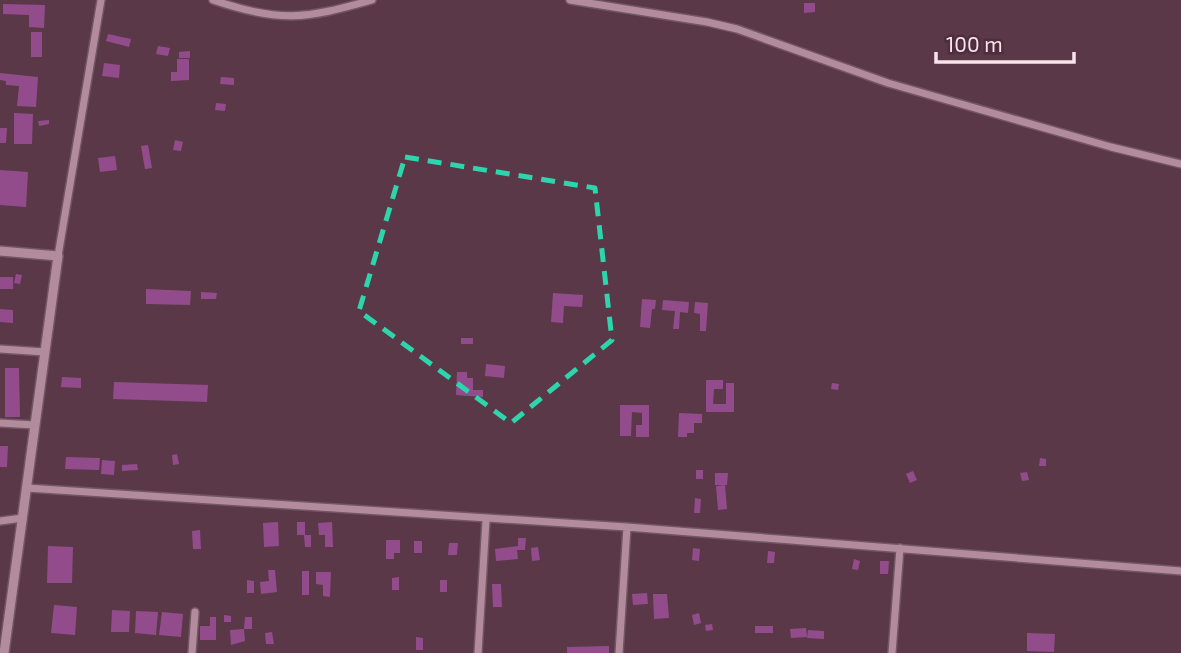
<svg xmlns="http://www.w3.org/2000/svg" width="1181" height="653" viewBox="0 0 1181 653" font-family="'Exo 2',sans-serif">
<rect width="100%" height="100%" fill="#5a3847"/>
<path fill="#924c8b" d="M804 3H815V12L804 13Z
M3 4 45 5 44 28 29 27V15L3 14Z
M31 32H42V57H31Z
M108 34 131 39 129 47 106 41Z
M158 46 170 48 168 56 156 54Z
M190 51V58H179V52Z
M177 59H189V80L171 81V72H177Z
M104 63 120 65 119 78 102 76Z
M0 73 38 77 36 107 17 106 19 86 6 85V81L0 80Z
M221 77 234 78V85L220 84Z
M216 103 226 104 225 111 215 110Z
M14 113 33 114 32 144H14Z
M49 120V124L39 126 38 121Z
M0 128H7L6 143H0Z
M175 140 183 142 181 151 173 150Z
M148 145 152 168 145 169 141 146Z
M115 156 117 170 100 172 98 158Z
M0 170 28 172 26 207 0 205Z
M16 274 22 275 20 284 14 283Z
M0 277H13V289H0Z
M146 289 191 291 190 305 146 304Z
M201 292 217 293 216 299H201Z
M553 293 583 295 582 307 564 306 563 323 551 322Z
M642 299 656 300 655 309H652L650 328 640 327Z
M663 300 689 302 688 313 680 312 679 329H673L675 311 662 310Z
M695 302 708 303 706 331H700V314L694 313Z
M0 309 13 310V323L0 322Z
M461 338H473V344H461Z
M486 364 505 366 504 378 485 376Z
M5 368H19L20 417H5Z
M457 372H467V378H473V390H483V397L456 395Z
M62 377 81 378V388L61 387Z
M706 380H723V389H714L713 404H726V383H734V412H706Z
M114 382 208 385 207 402 113 399Z
M832 383 839 384 838 390 831 389Z
M620 405H649V437H636V425H642V413L632 412 631 436H620Z
M679 413 702 414V423H694V433H687V437H678Z
M0 446H8L7 467H0Z
M177 454 179 464 173 465 172 455Z
M66 457 100 458 99 470 65 469Z
M1040 458 1046 459V466H1039Z
M102 460 115 461 114 475 101 474Z
M137 464 138 470 122 471V465Z
M696 470H703V479H696Z
M913 471 917 480 910 483 906 474Z
M1027 472 1029 480 1022 481 1020 473Z
M715 473H728L727 485H715Z
M725 485 727 509 718 510 716 486Z
M695 498 701 499 700 513H694Z
M278 522 279 546 264 547 263 523Z
M297 522H305V535H297Z
M332 522 333 547H325V535H319L318 523Z
M200 530 201 549H193L192 531Z
M304 535H311V547H305Z
M518 538H526L525 550H517L518 559 496 561 495 549 518 546Z
M386 540H400V553H394V559H386Z
M414 541H422V553H414Z
M449 543H458L457 555H448Z
M48 546 73 547 72 583H47Z
M538 547 540 560 532 561 531 548Z
M693 548 700 549 699 561 692 560Z
M768 551 775 552 774 563H767Z
M854 559 860 561 858 570 852 569Z
M880 561H889L888 574H880Z
M268 570H275L277 592 261 594 260 582 269 581Z
M302 571H309V595H302Z
M316 572H331L330 597 323 596V585L316 584Z
M399 577V590H392V578Z
M247 580 254 581V593H247Z
M440 580H447V592H440Z
M492 584H501L502 607H493Z
M647 593 648 604 633 605 632 594Z
M653 594H667L669 618 654 619Z
M54 605 77 607 75 635 51 633Z
M112 610 130 611 129 632H111Z
M136 611 158 612 156 635 135 633Z
M162 612 183 614 181 637 159 635Z
M699 613 701 623 694 625 692 615Z
M224 615 231 616V622H224Z
M210 617H216V640H200V626H210Z
M245 617H252V629H244Z
M712 624 713 630 706 631 705 625Z
M755 626H773V633H755Z
M806 628 807 637 791 638 790 629Z
M244 629 245 641 231 645 230 630Z
M808 630 824 631V639L807 638Z
M272 632 274 644H266L265 633Z
M1027 633 1055 634 1054 652 1027 651Z
M416 637 423 638V650H416Z
M609 646V653H567V647Z"/>
<g fill="none" stroke-linecap="round" stroke-linejoin="round">
<defs>
<path id="minor" d="M213 0C280 23 305 19 372 0
M570 0 707 22 737 29 888 83 1111 147 1181 164
M58 256 101 0
M0 349 45 352
M0 423 35 425
M27 488 627 527 1181 571
M0 521 23 518
M192 653 195 612
M478 653 486 520
M619 653 627 527
M892 653 900 548"/>
<path id="tertiary" d="M0 251 58 256 4 653"/>
</defs>
<use href="#minor" stroke="#725662" stroke-width="10"/>
<use href="#tertiary" stroke="#725662" stroke-width="12"/>
<use href="#minor" stroke="#b28b9c" stroke-width="7"/>
<use href="#tertiary" stroke="#b28b9c" stroke-width="9"/>
</g>
<path fill="none" stroke="#2cd5ab" stroke-width="5" stroke-dasharray="14 9" stroke-linejoin="round" d="M405 157 595 188 612 340 511 423 359 311Z"/>
<path d="M936 52v10h138v-10" fill="none" stroke="#f9e4ec" stroke-width="3.5"/>
<text x="946" y="52" font-size="21" fill="#f9e4ec" stroke="#4e2e3d" stroke-width="5" paint-order="stroke">100 m</text>
</svg>
